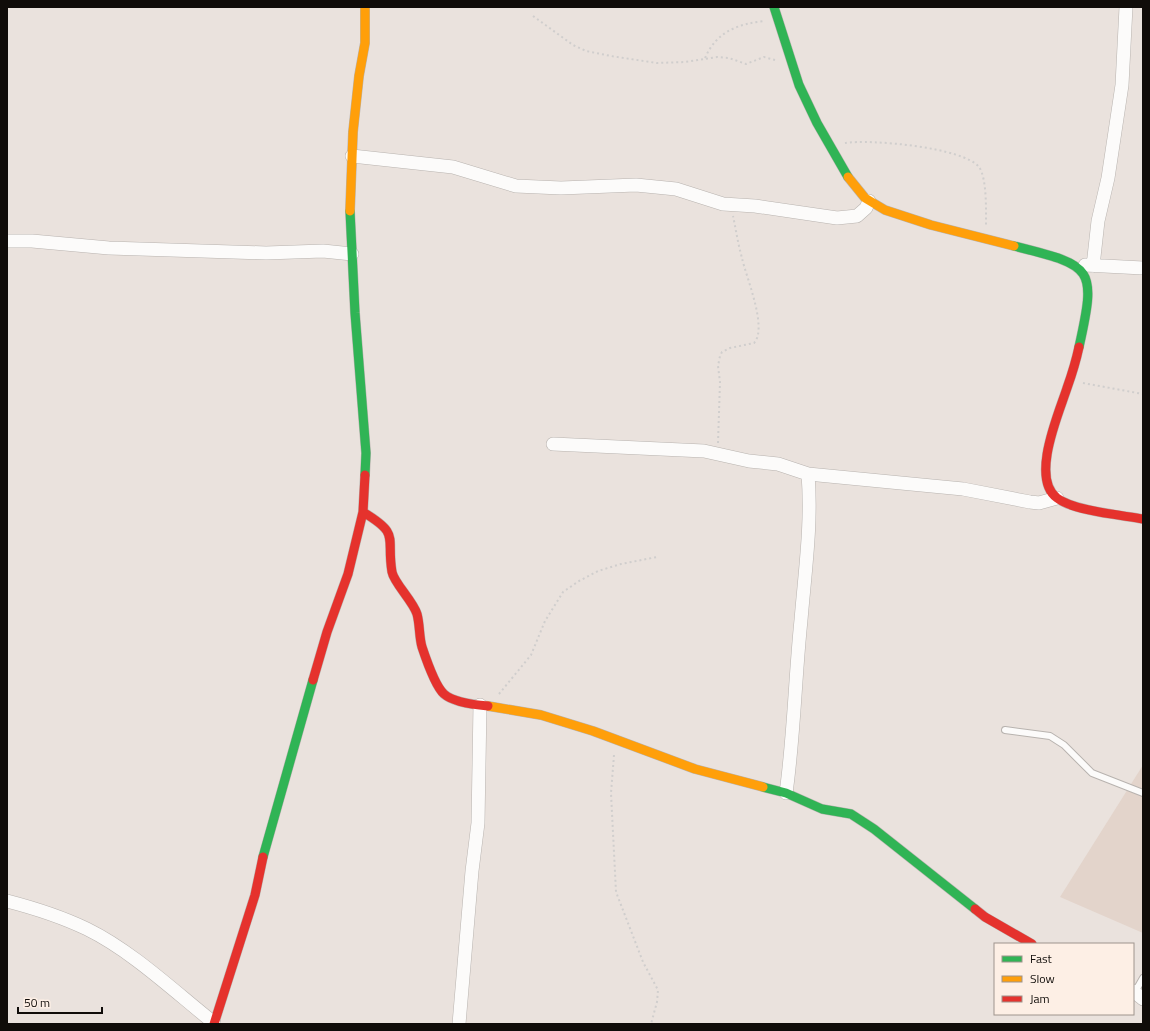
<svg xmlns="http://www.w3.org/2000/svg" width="1150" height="1031" viewBox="0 0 1150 1031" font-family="'Titillium Web',sans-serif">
<rect width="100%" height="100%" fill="#eae2dd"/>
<path fill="#e3d4cb" d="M1143 765V933L1060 897Z"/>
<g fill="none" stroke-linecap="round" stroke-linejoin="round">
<defs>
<path id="lane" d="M1005 730 1050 736 1064 745 1092 773 1143 793
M1135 992 1143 978"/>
<path id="street" d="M352 156 453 167 516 186 561 188 636 185 676 189 723 204 755 206 837 218 857 216 866 208 869 201
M7 241H32L109 248 266 253 323 251 352 254
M1085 265 1143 268
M1093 266 1098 221 1108 178 1122 85 1126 7
M553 444 704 451 749 461 778 464 808 474 963 489 1030 502 1039 503 1057 498
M786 793C794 736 795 678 801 620 805 571 812 523 808 474
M7 901C34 908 62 917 87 929 132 951 175 992 214 1023
M1133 991 1143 999
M459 1024 472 871 478 823 480 705"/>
<path id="fast" d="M774 7 799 85 817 123 848 177
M350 211 355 313 366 453 365 475
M1014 246C1093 266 1097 266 1079 347
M763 787 786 793 822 809 851 814 874 829 975 909
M263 857 313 680"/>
<path id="slow" d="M848 177 865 198 885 210 931 225 1014 246
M350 211 353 132 359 76 365 43V7
M488 706 541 715 593 731 695 769 763 787"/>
<path id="jam" d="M1079 347C1076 361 1072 374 1067 388 1059 413 1030 478 1057 498 1074 511 1121 515 1143 519
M363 512C401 535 386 536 392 572 394 583 413 601 417 614 420 625 419 637 422 647 426 659 435 686 444 694 453 702 476 705 488 706
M313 680 327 632 348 574 363 512 365 475
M975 909 985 917 1032 944
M214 1024 255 895 263 857"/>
</defs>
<use href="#lane" stroke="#b8b3af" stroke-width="8"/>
<use href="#street" stroke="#b8b3af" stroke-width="14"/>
<use href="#fast" stroke="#b8b3af" stroke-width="10"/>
<use href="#slow" stroke="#b8b3af" stroke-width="10"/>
<use href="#jam" stroke="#b8b3af" stroke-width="10"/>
<path stroke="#d0cecd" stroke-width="2" stroke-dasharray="2 3" stroke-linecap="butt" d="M533 16 573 45 586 51 611 56 657 63 685 62 717 57 729 58 746 64 764 57 775 60
M705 58C717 31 738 24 765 21
M845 143C869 139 963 147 979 167 987 178 986 211 986 225
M1083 383 1143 394
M718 443 720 382 718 366 720 356 722 352 730 348 754 343C768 328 746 277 742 258 738 244 736 230 733 216
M499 694 531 655 545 621 563 592 579 581 598 571 621 564 657 557
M614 755 611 793 616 892 643 962 658 990 657 1002 651 1024"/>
<use href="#lane" stroke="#fcfbfa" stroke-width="6"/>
<use href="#street" stroke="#fcfbfa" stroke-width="13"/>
<use href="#fast" stroke="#30b455" stroke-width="9"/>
<use href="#slow" stroke="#ff9f0a" stroke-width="9"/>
<use href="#jam" stroke="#e5322d" stroke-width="9"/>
</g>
<rect width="1150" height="1031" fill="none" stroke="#100c09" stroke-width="16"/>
<rect x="994" y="943" width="140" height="72" fill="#fdefe5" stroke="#9e948d"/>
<rect x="1002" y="956" width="20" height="6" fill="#30b455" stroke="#9e948d"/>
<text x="1030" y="963" font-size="12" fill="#100c09">Fast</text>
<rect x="1002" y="976" width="20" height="6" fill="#ff9f0a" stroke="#9e948d"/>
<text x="1030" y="983" font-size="12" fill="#100c09">Slow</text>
<rect x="1002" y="996" width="20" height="6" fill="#e5322d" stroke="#9e948d"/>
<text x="1030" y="1003" font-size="12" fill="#100c09">Jam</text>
<path d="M18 1007v6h84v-6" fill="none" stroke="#100c09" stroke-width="2"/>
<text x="24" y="1007" font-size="12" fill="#100c09" stroke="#fdefe5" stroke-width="3" paint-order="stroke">50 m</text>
</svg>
